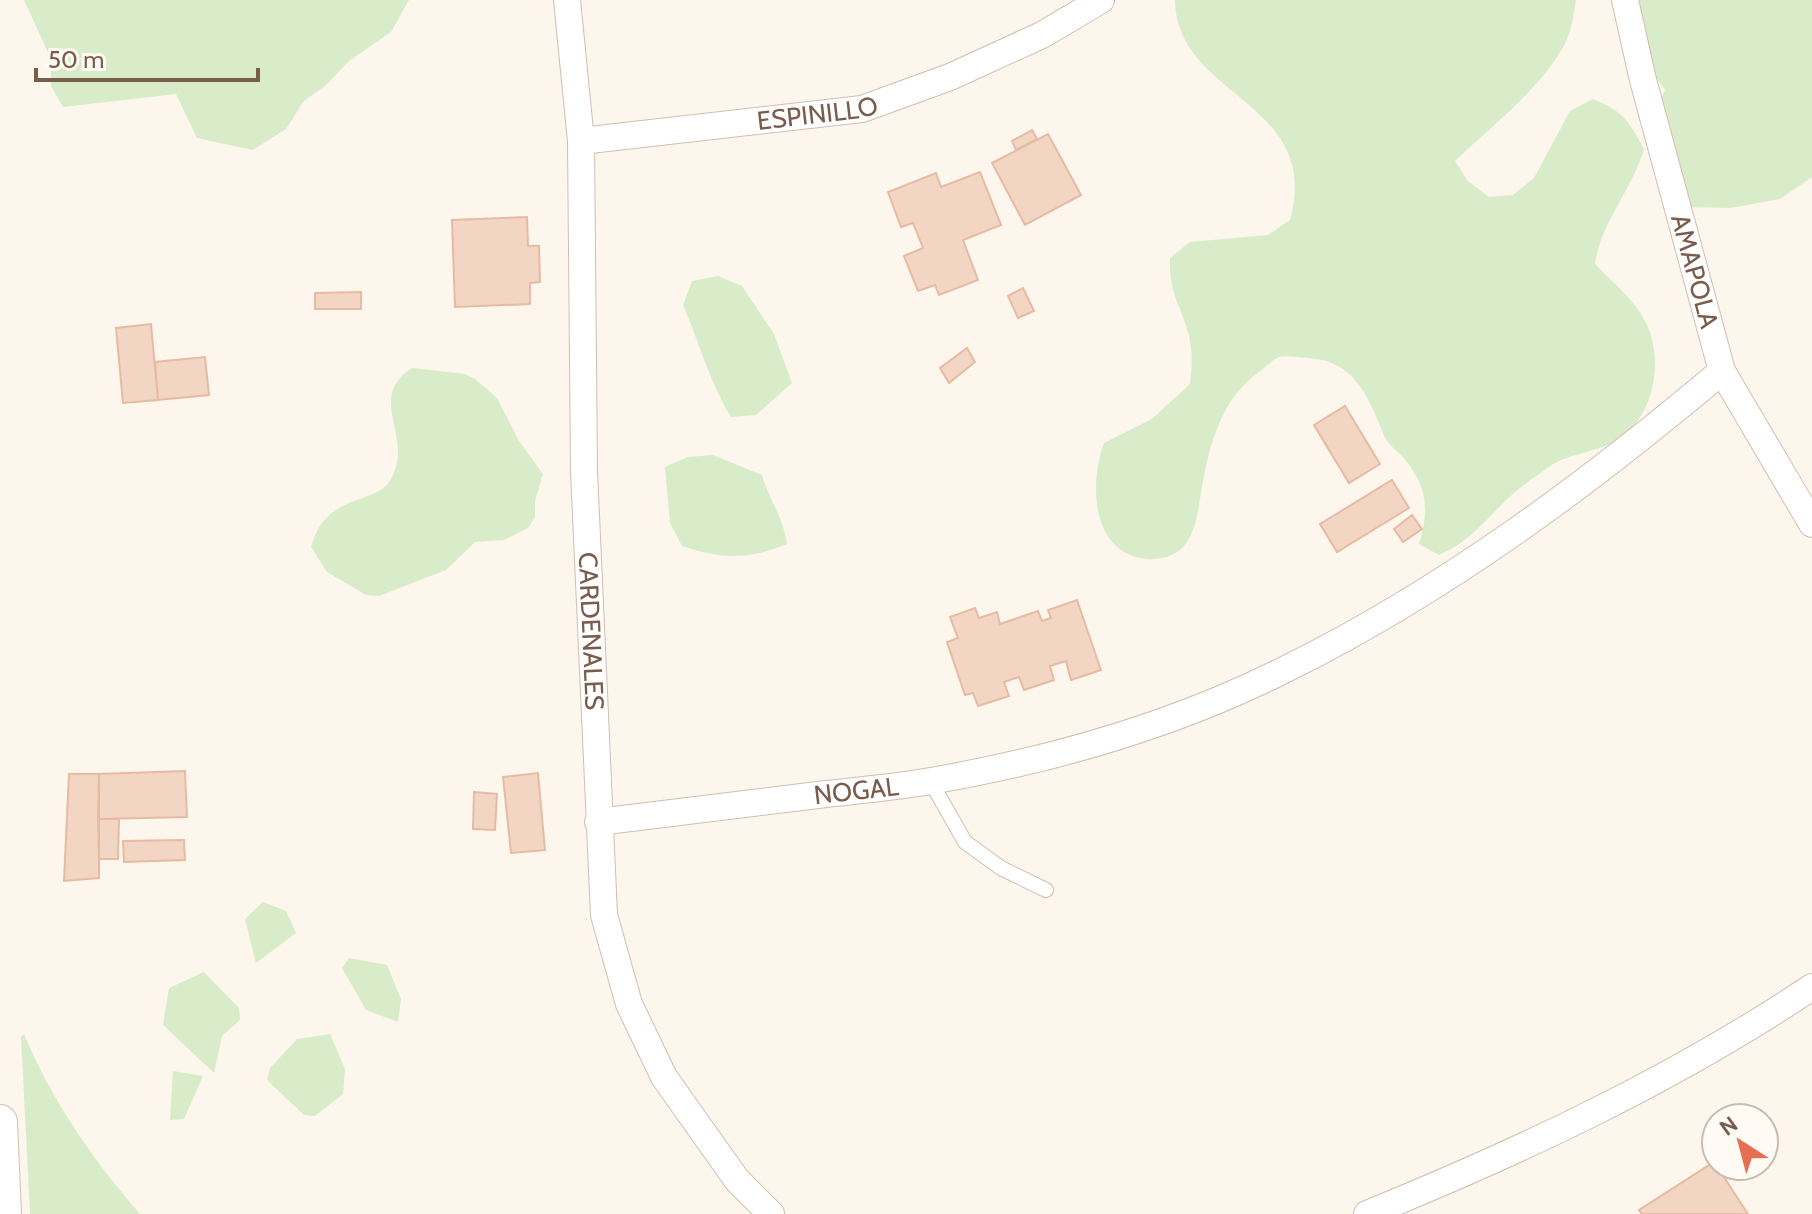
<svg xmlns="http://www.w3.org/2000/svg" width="1812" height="1214" viewBox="0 0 1812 1214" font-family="Cabin,sans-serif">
<rect width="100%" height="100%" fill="#fdf6ec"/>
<path fill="#d8ecc9" d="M24 0H409L391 32 349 61 326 85 304 101 286 129 253 150 197 138 176 94 63 107 51 86V59Z
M1175 0H1576C1574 10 1573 21 1570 31 1555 78 1490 127 1455 161L1468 181 1489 197 1513 195 1534 178 1570 111 1593 99C1623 111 1629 121 1644 149 1632 190 1601 222 1595 264 1613 283 1637 302 1647 325 1663 361 1655 412 1622 437 1600 453 1570 452 1549 467 1537 476 1525 483 1514 493 1488 516 1472 541 1439 555L1419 544C1430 510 1427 484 1402 456 1395 450 1386 442 1383 433 1368 396 1354 361 1309 358 1300 358 1286 355 1279 357 1272 360 1265 368 1259 372 1221 399 1210 443 1202 487 1198 508 1197 534 1181 549 1173 557 1157 560 1147 559 1091 554 1089 484 1104 443L1152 419 1190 384C1192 366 1193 350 1188 332 1179 301 1169 294 1170 258L1190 242 1268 235 1290 220C1323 100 1176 98 1175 0Z
M1629 0H1812V177L1780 199 1730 208 1688 207 1660 102 1665 90 1651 71Z
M718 276 742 286 774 334 792 383 756 415 731 417C710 383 699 342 683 305L692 281Z
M412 368 465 374 475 379 497 398 519 441 543 474 535 501V517L528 528 504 540 475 542 446 570 379 596 366 595 327 572 311 547C326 491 377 506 391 479 415 437 365 398 412 368Z
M713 455 762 475C770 501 783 517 787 544 749 560 720 559 682 546L670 523 665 467 688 457Z
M263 902 286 911 296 933 256 963 245 919Z
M349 958 387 965 401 999 398 1022 366 1010 342 968Z
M204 972 239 1008 240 1020 222 1036 214 1073 163 1025 169 988Z
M24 1034C52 1101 93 1160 140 1214H30L21 1037Z
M330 1034 345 1069 343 1094 315 1116 304 1115 267 1080 270 1068 297 1039Z
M173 1071 203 1076 184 1119 170 1120Z"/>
<path fill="#f3d5c3" stroke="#e6bba3" stroke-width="2" d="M1032 130 1037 139 1016 150 1012 141Z
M1048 134 1081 195 1025 225 992 163Z
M980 172 1001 225 963 240 978 280 939 295 935 285 918 291 904 256 923 248 913 223 901 227 888 192 936 173 941 187Z
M527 217 528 246H539L540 282 530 283V304L455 307 452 220Z
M1023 288 1034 311 1018 318 1008 296Z
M361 292V309H315V293Z
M151 324 158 400 123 403 116 328Z
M967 348 975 362 949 383 940 368Z
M205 357 209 395 158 400 155 362Z
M1345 406 1380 464 1349 483 1314 425Z
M1392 480 1409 508 1337 552 1320 524Z
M1412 515 1422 529 1403 542 1394 529Z
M1077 600 1101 670 1071 680 1066 661 1050 666 1054 680 1024 690 1019 677 1004 682 1009 696 978 706 973 693 965 695 947 642 958 638 950 617 975 608 979 618 997 612 1000 624 1038 611 1042 621 1051 618 1048 610Z
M185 771 187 817 98 819 99 774Z
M538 773 545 850 511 853 503 777Z
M69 774H99V878L64 881Z
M474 792 497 794 495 830 473 829Z
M98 819H119L118 859H99Z
M184 840 185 860 124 862 123 841Z
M1714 1162 1748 1214H1642L1639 1210Z"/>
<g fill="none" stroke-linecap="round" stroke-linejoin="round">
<defs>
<path id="service" d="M931 782 965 842 1001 868 1046 890"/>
<g id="minor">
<path id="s1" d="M567 0 581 141 584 471 604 915 629 1004 664 1077 737 1180 771 1214"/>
<path id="s2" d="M1625 0 1643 80 1722 371 1812 524"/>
<path id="s3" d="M581 141 862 109 950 77 1042 35 1101 0"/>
<path id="s4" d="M598 822C674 812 750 803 826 794 861 790 897 787 931 781 1052 760 1177 724 1286 669 1444 591 1588 484 1722 371"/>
<path d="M1367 1214C1521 1151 1673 1080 1812 987"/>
</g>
<path id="tertiary" d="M0 1122 4 1214"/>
</defs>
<use href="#service" stroke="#d1beb0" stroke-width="16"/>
<use href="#minor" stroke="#d1beb0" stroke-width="28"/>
<use href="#tertiary" stroke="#d1beb0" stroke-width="36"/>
<use href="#service" stroke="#fff" stroke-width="14"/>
<use href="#minor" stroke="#fff" stroke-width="26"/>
<use href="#tertiary" stroke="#fff" stroke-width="34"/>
</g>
<g text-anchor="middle" stroke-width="8" stroke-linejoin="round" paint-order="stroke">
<g font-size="26" fill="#7a5c4d" stroke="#fffaf3">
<text dy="9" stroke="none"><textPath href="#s3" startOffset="238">ESPINILLO</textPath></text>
<text dy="9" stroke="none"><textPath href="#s2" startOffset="280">AMAPOLA</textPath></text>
<text dy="9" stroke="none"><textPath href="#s1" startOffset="632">CARDENALES</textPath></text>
<text dy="9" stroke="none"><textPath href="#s4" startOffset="260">NOGAL</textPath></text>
</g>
</g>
<g transform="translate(1740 1142) rotate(324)"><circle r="38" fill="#fffaf3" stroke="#cabbb1" stroke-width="2"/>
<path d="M0-6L14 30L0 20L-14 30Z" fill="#e76f51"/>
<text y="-12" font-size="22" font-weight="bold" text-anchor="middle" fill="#7a5c4d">N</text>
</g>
<path d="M36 68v12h222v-12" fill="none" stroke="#7a5c4d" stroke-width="4"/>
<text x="48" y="68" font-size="24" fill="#7a5c4d" stroke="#fffaf3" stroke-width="6" paint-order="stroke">50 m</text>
</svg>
